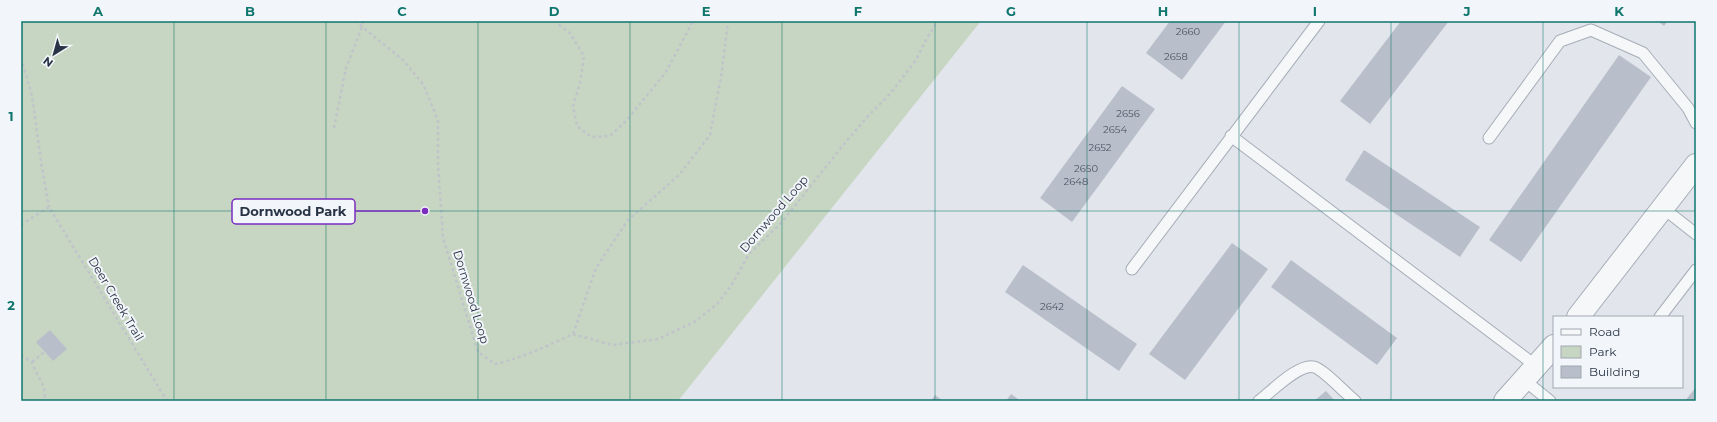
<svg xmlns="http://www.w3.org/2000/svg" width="1717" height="422" viewBox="0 0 1717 422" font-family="Montserrat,sans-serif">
<rect width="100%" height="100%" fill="#e2e6ec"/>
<path fill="#c7d6c2" d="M21 21H981L678 401H21Z"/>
<path fill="#b9bfca" d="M1170 21H1226L1182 80 1146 53Z
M1401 21H1449L1370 124 1340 101Z
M1658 21H1668L1664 26Z
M1619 55 1651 77 1521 262 1489 240Z
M1122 86 1155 109 1072 222 1040 198Z
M1364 150 1480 227 1460 257 1345 180Z
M1232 243 1268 269 1185 380 1149 354Z
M1291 260 1397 338 1377 365 1271 287Z
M1023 265 1137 344 1119 371 1005 292Z
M50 330 67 349 53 361 36 342Z
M1696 387V401H1685Z
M1326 391 1335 401H1314Z
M1011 394 1021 401H1006Z
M935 395 943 401H931Z"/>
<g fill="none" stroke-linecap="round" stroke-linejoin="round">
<defs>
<path id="service" d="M1231 136 1536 366
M1489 138 1560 41 1591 30 1643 53 1688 108 1696 123
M1663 208 1696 234
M1132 269 1319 21
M1660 317 1696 270
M1524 380 1550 401
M1259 401C1271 392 1299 363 1314 367 1323 369 1346 394 1355 401"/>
<path id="minor" d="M1578 317 1696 165
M1505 401 1554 346"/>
</defs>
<use href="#service" stroke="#a6adb7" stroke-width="13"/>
<use href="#minor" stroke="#a6adb7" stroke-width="24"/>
<path stroke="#c0c4ca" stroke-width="2.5" stroke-dasharray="3 3" stroke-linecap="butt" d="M355 21 403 60 423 84 438 120V164L443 238 478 352 495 364C522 358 547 346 573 334L612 345 658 339 696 321 718 303 731 286 749 254 782 222 844 144 868 116 890 94 916 60 927 38 938 21
M554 21 570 33 584 56 580 83 573 106 577 126 591 137 610 136 626 121 666 72 693 21
M21 58 32 96 41 162 49 207
M334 128 346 68 362 27 363 21
M21 225 49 207 167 401
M573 334 596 268 628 220 679 175 710 135 722 71 728 21
M21 355 32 362C36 376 48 386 44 401
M32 362 44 352"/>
<use href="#service" stroke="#f5f7f9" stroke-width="11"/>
<use href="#minor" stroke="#f5f7f9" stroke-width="22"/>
</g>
<path fill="none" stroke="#0f766e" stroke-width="1" stroke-opacity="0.55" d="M174 21V401M326 21V401M478 21V401M630 21V401M782 21V401M935 21V401M1087 21V401M1239 21V401M1391 21V401M1543 21V401M21 211H1696"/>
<g text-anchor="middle" stroke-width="4" stroke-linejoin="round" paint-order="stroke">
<g font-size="10" fill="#4c5666">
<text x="1188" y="35">2660</text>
<text x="1176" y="60">2658</text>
<text x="1128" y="117">2656</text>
<text x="1115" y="133">2654</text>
<text x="1100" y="151">2652</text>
<text x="1086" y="172">2650</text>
<text x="1076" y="185">2648</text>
<text x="1052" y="310">2642</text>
</g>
<g font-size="12" fill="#283345" stroke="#f2f5f9">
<text transform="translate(774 214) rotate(-49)" y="4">Dornwood Loop</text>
<text transform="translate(471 297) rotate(73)" y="4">Dornwood Loop</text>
<text transform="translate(116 299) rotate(59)" y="4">Deer Creek Trail</text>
</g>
</g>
<path fill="none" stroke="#7b2cbf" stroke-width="1.5" d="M425 211L355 211"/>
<circle fill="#7b2cbf" stroke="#f2f5f9" stroke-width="1.5" cx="425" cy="211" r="4"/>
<rect fill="#f2f5f9" stroke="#7b2cbf" stroke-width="1.5" x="232" y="199" width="123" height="25" rx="4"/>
<g font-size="13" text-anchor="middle" font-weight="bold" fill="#283345">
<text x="293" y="216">Dornwood Park</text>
</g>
<rect width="1717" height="422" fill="none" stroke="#f2f5f9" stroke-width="44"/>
<rect x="1553" y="316" width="130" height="72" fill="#f2f5f9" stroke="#a1a7b1"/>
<rect x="1561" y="329" width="20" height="6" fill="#f5f7f9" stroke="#a1a7b1"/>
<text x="1589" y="336" font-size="12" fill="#283345">Road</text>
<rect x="1561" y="346" width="20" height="12" fill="#c7d6c2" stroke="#a1a7b1"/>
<text x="1589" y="356" font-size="12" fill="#283345">Park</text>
<rect x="1561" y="366" width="20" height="12" fill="#b9bfca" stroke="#a1a7b1"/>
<text x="1589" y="376" font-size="12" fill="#283345">Building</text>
<g transform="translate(54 54) rotate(217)" stroke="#f2f5f9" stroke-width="3" paint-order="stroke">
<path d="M0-3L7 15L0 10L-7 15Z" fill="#283345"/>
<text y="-6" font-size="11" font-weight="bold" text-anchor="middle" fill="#283345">N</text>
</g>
<rect x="22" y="22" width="1673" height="378" fill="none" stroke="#0f766e" stroke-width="1.5"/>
<g font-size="13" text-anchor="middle" font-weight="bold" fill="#0f766e">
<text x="98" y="16">A</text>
<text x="250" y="16">B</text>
<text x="402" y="16">C</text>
<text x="554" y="16">D</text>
<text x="706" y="16">E</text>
<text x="858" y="16">F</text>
<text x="1011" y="16">G</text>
<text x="1163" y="16">H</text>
<text x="1315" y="16">I</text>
<text x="1467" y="16">J</text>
<text x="1619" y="16">K</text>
<text x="11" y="121">1</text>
<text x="11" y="310">2</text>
</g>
</svg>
